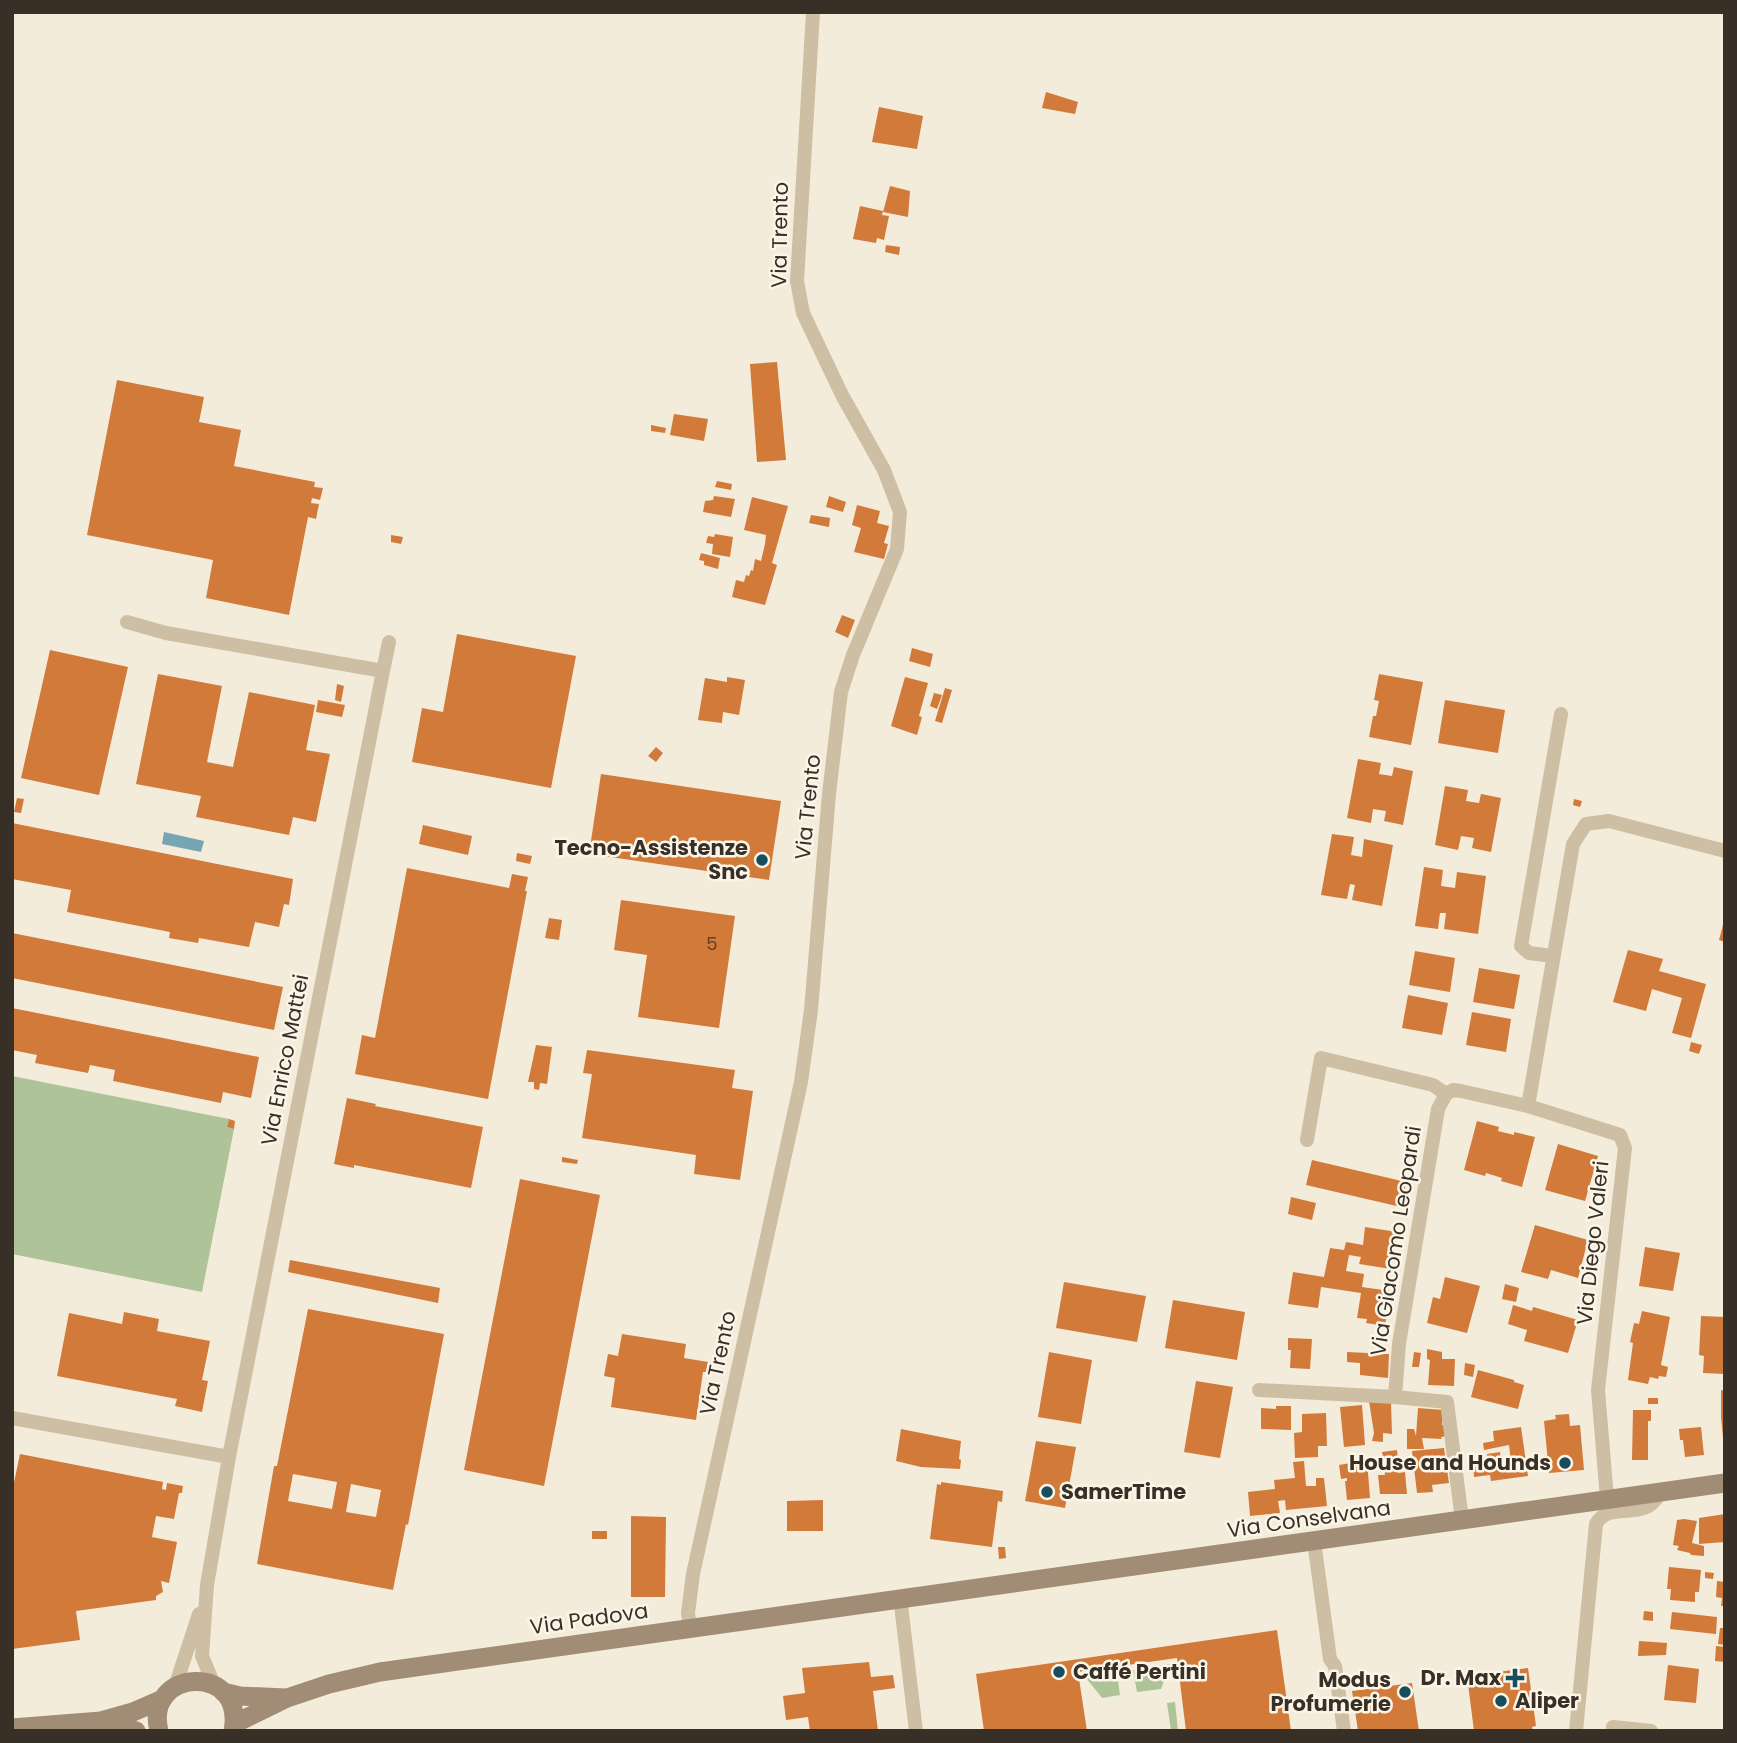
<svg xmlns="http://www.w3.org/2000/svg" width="1737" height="1743" viewBox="0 0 1737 1743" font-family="Poppins,sans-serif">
<rect width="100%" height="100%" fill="#f4ecda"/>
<path fill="#aec498" d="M12 1076 229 1119 227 1127 234 1129 202 1292 12 1254Z
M1170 1664 1161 1689 1137 1692 1133 1670Z
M1117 1673 1120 1695 1102 1698 1086 1678Z
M1175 1702 1178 1731H1171L1167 1703Z"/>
<path fill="#76a6b4" d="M164 832 204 841 201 852 162 844Z"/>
<path fill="#d17a3a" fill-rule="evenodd" d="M1046 92 1078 102 1075 114 1042 108Z
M879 107 923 116 917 149 872 142Z
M890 186 910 191 908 217 883 212Z
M860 206 883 211 882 215 889 216 884 240 877 238 876 243 853 239Z
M886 245 900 247 899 255 885 252Z
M777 362 786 460 757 462 750 364Z
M117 380 204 397 199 422 241 430 234 466 315 482 314 487 323 488 320 500 312 498 311 503 319 504 316 519 308 517 289 615 206 598 213 560 87 535Z
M674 414 708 419 704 441 670 435Z
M651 425 666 428 665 433 651 431Z
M717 481 732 484 731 490 715 487Z
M714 496 735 499 731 517 703 512 705 501 713 500Z
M829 496 846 502 843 512 826 507Z
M752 497 788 506 772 563 777 565 765 605 732 597 736 580 744 582 746 575 749 576 751 570 753 571 755 559 761 561 765 544 766 535 744 530Z
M857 505 880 511 877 523 889 526 884 543 888 544 884 559 854 552 861 528 852 525Z
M811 515 830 518 829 527 809 523Z
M715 534 733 537 730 557 712 554 713 544 706 543 708 536 714 537Z
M391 535 403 537 401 544 391 542Z
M701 553 720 558 718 569 704 565V561L699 560Z
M842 615 855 620 848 638 835 632Z
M457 634 576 656 551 788 412 762 422 708 443 712Z
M912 648 933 654 930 667 909 661Z
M50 650 128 667 99 795 21 778Z
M158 674 222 686 207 762 233 767 249 692 315 705 306 750 330 754 316 822 293 817 289 835 196 817 201 796 136 784Z
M1379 674 1423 682 1411 745 1369 737 1373 716H1376L1379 701 1374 700Z
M727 677 745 680 739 715 723 712 722 723 698 720 705 678 727 682Z
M905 677 928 683 919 716 922 717 917 735 891 726Z
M337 684 344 686 341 702 335 700Z
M945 688 952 690 942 723 935 721Z
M934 693 942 695 937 709 930 706Z
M318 700 345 705 342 717 316 712Z
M1445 700 1505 710 1498 753 1438 743Z
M656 747 663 753 656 762 648 756Z
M1358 759 1381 763 1379 774 1392 776 1394 767 1413 771 1403 825 1384 821 1386 811 1373 809 1371 823 1347 818Z
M601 774 781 801 769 880 589 854Z
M1445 786 1468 790 1466 801 1479 803 1481 794 1501 798 1491 852 1472 848 1474 838 1461 836 1458 850 1435 845Z
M17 798 24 799 21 813 14 812Z
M1574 799 1582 801 1580 807 1573 805Z
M12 823 293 879 289 905 284 904 279 927 255 922 249 947 199 938 198 943 169 938 170 932 67 912 71 890 12 879Z
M423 825 472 836 468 855 419 844Z
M1332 834 1354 837 1351 855 1362 857 1364 839 1393 845 1382 906 1352 900 1355 885 1350 884 1347 899 1321 895Z
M517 853 532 856 530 864 516 861Z
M1424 867 1443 870 1441 886 1455 888 1457 872 1486 876 1478 934 1444 929 1446 913H1440L1438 929 1415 926Z
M407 868 509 888 512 874 528 877 525 891H527L488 1099 355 1074 362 1035 375 1038Z
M621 900 735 916 719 1028 638 1017 647 955 614 950Z
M549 918 562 920 559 940 545 938Z
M1724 921H1725V942L1719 940Z
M12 933 283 987 274 1030 12 978Z
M1628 950 1663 959 1659 971 1706 984 1691 1038 1672 1033 1682 998 1652 989 1646 1011 1613 1002Z
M1415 951 1455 958 1450 992 1409 985Z
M1479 968 1520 975 1514 1009 1473 1002Z
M1408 995 1448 1003 1442 1035 1402 1028Z
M12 1008 259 1057 251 1098 223 1092 221 1103 113 1081 115 1070 90 1065 88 1073 35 1063 37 1055 12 1050Z
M1472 1012 1511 1019 1506 1052 1466 1045Z
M1691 1042 1702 1045 1699 1054 1689 1051Z
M536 1045 552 1047 547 1084 540 1083 539 1090 534 1089V1082H528Z
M587 1050 735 1070 732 1088 753 1091 740 1180 694 1174 696 1155 582 1138 592 1074 583 1073Z
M347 1098 376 1104 375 1106 483 1127 471 1188 354 1165V1168L334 1164Z
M229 1119 235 1121 234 1129 227 1127Z
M1477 1121 1499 1127 1498 1131 1514 1135V1132L1535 1137 1522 1187 1501 1181 1502 1178 1486 1173 1485 1176 1464 1170Z
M1558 1144 1598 1156 1585 1201 1545 1190Z
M562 1157 578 1160 577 1164 562 1162Z
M1312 1160 1406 1182 1401 1207 1306 1185Z
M520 1179 600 1195 544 1486 464 1470Z
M1291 1197 1316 1203 1312 1220 1288 1214Z
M1535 1225 1588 1240 1578 1278 1551 1270 1548 1279 1521 1272Z
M1365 1227 1397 1232 1391 1269 1359 1264 1361 1257 1349 1255 1346 1271 1364 1274 1362 1287 1390 1291 1385 1326 1366 1323 1367 1319 1357 1318 1361 1293 1321 1287 1318 1308 1288 1304 1293 1272 1324 1277 1330 1248 1344 1250 1346 1242 1363 1245Z
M1645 1247 1680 1253 1673 1291 1639 1286Z
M290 1260 440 1288 438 1303 288 1272Z
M1445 1277 1480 1286 1467 1333 1427 1323 1433 1297 1440 1299Z
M1064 1282 1146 1296 1137 1342 1056 1328Z
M1505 1284 1519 1288 1516 1302 1502 1299Z
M1173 1300 1245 1312 1237 1360 1165 1348Z
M1513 1305 1532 1311 1533 1307 1578 1320 1568 1353 1524 1341 1527 1330 1508 1324Z
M308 1309 444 1334 408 1525 406 1524 393 1590 257 1564 274 1466H277ZM293 1474 337 1482 332 1509 288 1501ZM351 1484 381 1490 376 1517 346 1512Z
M1642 1311 1670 1317 1661 1365 1668 1367 1666 1377 1659 1376 1658 1379 1650 1377 1648 1384 1628 1380 1633 1343 1630 1342 1634 1323 1639 1324Z
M124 1312 159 1319 157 1331 210 1341 202 1380 208 1381 202 1412 175 1406 177 1399 57 1376 69 1313 122 1324Z
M1701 1316 1725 1317V1374L1703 1373 1704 1356 1699 1355Z
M622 1334 686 1344 684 1358 708 1362 706 1372H703L696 1420 611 1407 615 1378 604 1376 608 1354 618 1356Z
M1288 1338 1312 1339 1310 1369 1290 1368 1291 1350H1288Z
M1427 1349 1442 1352V1359H1455L1454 1386 1428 1385 1430 1360 1427 1359Z
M1049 1352 1092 1360 1081 1424 1038 1417Z
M1347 1352 1389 1354 1388 1378 1360 1375V1363L1347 1362Z
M1414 1352 1421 1353 1419 1367H1412Z
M1465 1363 1475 1365 1473 1377 1464 1375Z
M1478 1370 1514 1380V1382L1524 1385 1518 1409 1471 1397Z
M1196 1381 1233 1387 1220 1458 1184 1452Z
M1721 1390 1725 1391 1723 1437 1721 1418Z
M1648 1398H1658V1404H1648Z
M1369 1401 1391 1402 1392 1434 1383 1433V1442L1372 1441 1374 1433Z
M1362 1405 1365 1445 1344 1447 1340 1407Z
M1276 1406H1291V1430L1261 1429V1408L1276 1409Z
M1418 1408 1443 1410 1442 1425H1448L1449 1436 1441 1437 1442 1439 1422 1438 1424 1449H1407V1429H1414L1416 1436Z
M1633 1410H1651V1421H1648V1460H1632Z
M1326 1413 1327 1446H1318V1457L1295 1458 1294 1433 1302 1432V1414Z
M1569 1414 1570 1426 1580 1425 1584 1470 1549 1473 1544 1421 1556 1419 1555 1415Z
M1521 1427 1528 1476 1491 1481 1490 1475 1474 1477 1473 1466 1488 1464 1487 1454 1500 1452 1501 1462 1511 1461 1509 1445 1484 1450 1483 1443 1494 1441 1493 1431Z
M1701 1427 1704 1455 1685 1457 1683 1440H1680L1679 1429Z
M901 1429 961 1441 959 1459 961 1460 960 1469 921 1467 896 1461Z
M1036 1441 1076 1447 1065 1508 1025 1501Z
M1444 1448 1449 1483 1432 1485 1433 1492 1417 1493 1412 1451Z
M1397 1450 1399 1473 1405 1472 1407 1494H1380L1378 1475H1385L1384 1466H1379L1378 1458 1383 1457 1382 1452Z
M20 1454 163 1482 162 1489 166 1490 167 1483 183 1486 182 1493H179L174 1519 156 1516 152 1537 177 1542 169 1583 161 1581 163 1592 156 1596V1600L76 1611 80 1640 12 1649V1492Z
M1367 1460 1370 1498 1347 1500 1345 1481H1347V1478L1341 1479 1339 1465Z
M1304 1461 1306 1486H1316V1478H1324L1327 1506 1286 1510 1285 1500 1278 1501 1280 1513 1250 1516 1248 1492 1275 1489 1274 1480 1295 1478 1293 1462Z
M941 1482 1003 1491 1002 1502 998 1501 992 1547 930 1539 937 1484 941 1485Z
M823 1500V1531H787V1501Z
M1725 1514V1542L1699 1544V1518Z
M631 1516 666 1517 665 1597H631Z
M1684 1519 1697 1521 1692 1543 1704 1546V1556L1691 1555 1690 1553 1677 1550 1679 1546 1673 1545 1677 1520Z
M592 1531H607V1539H592Z
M998 1547H1005L1006 1558 999 1559Z
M1669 1567 1701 1570 1699 1592H1695V1602L1670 1600 1671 1589H1667Z
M1705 1572 1714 1573 1713 1579 1705 1578Z
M1717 1581 1725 1582V1606H1721L1722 1598 1716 1597Z
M1644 1611 1653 1612V1621L1643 1620Z
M1672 1612 1717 1617 1716 1634 1670 1629Z
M1720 1628H1725V1645L1718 1644Z
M1277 1630 1291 1731H1186L1177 1658 1078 1672 1087 1731H984L976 1674Z
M1639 1641 1667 1643 1666 1655 1638 1656Z
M1716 1646 1725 1647V1662L1715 1661Z
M869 1662 871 1677 893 1675 895 1688 873 1691 878 1731H810L808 1717 786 1720 783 1696 805 1693 802 1668Z
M1668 1665 1699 1669 1696 1703 1664 1700Z
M1528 1668 1536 1726 1532 1727 1533 1731H1474L1467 1676Z
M1412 1683 1419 1731H1358L1352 1691Z"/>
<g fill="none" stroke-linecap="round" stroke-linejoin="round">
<path stroke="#cdbea4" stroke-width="14" d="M127 622 166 633 383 671 229 1457 207 1585 202 1656 214 1685
M383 671 389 642
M1553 956 1529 953 1521 946 1561 714
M1446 1094 1438 1109 1399 1344 1395 1397 1447 1402 1462 1520
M1528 1106 1573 844 1586 824 1609 821 1725 851
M1307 1140 1321 1058 1433 1085 1446 1094 1453 1090 1461 1091 1528 1106 1620 1135 1625 1148 1598 1390 1607 1499
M1259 1390 1395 1397
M12 1418 229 1457
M1314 1541 1330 1659 1335 1666 1344 1731
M900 1597 916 1731
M690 1628 688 1613 693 1574 801 1082 811 1010 829 794 841 692 853 655 897 549 900 512 884 470 842 395 803 313 797 281 813 12
M175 1687 199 1614
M1613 1727 1651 1731
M1576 1731 1596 1524C1606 1504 1634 1516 1650 1505 1654 1502 1658 1496 1662 1492"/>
<path stroke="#a18d76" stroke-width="19" d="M223 1692 240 1696 286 1698
M102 1722 136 1731
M234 1724 287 1698 329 1684 380 1672 1725 1483
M12 1728 101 1721 133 1712 163 1699
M159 1731C143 1668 246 1662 233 1731"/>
</g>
<g fill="#184d5e" stroke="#fbf5e7" stroke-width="2.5">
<circle cx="762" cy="860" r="7"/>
<circle cx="1565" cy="1463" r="7"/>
<circle cx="1047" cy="1492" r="7"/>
<circle cx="1059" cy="1672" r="7"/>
<path d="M1511.5 1667.5h7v7h7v7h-7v7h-7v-7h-7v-7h7z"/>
<circle cx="1405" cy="1692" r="7"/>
<circle cx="1501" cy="1701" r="7"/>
</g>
<g text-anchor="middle" stroke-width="5" stroke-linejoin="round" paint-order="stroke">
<g font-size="18" fill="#5e422c">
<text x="712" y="950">5</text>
</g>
<g font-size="21" fill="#382f27" stroke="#fbf5e7">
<text transform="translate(780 235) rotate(-89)" y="7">Via Trento</text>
<text transform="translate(808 807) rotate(-84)" y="7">Via Trento</text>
<text transform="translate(285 1060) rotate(-79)" y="7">Via Enrico Mattei</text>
<text transform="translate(1396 1241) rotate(-81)" y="7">Via Giacomo Leopardi</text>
<text transform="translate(1593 1243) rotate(-84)" y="7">Via Diego Valeri</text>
<text transform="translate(718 1363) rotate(-78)" y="7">Via Trento</text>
<text transform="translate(1309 1519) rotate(-8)" y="7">Via Conselvana</text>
<text transform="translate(589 1619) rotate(-8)" y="7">Via Padova</text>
</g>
<g font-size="21" font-weight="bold" fill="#382f27" stroke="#fbf5e7" text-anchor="end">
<text x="748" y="855">Tecno-Assistenze<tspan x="748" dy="24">Snc</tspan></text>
<text x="1551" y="1470">House and Hounds</text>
<text x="1061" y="1499" text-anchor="start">SamerTime</text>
<text x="1073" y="1679" text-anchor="start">Caffé Pertini</text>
<text x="1501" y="1685">Dr. Max</text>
<text x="1391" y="1687">Modus<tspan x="1391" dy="24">Profumerie</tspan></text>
<text x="1515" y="1708" text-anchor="start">Aliper</text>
</g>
</g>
<rect width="1737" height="1743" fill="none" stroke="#382f27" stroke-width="28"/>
</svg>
